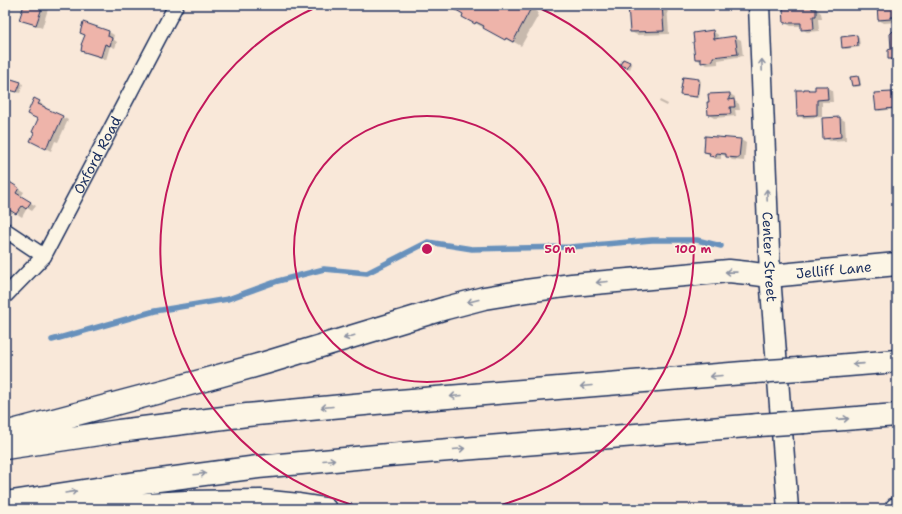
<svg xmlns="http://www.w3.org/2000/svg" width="902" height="514" viewBox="0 0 902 514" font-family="'Shantell Sans',sans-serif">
<rect width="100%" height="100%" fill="#f9e8d9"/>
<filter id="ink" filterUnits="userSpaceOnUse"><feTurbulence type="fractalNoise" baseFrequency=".025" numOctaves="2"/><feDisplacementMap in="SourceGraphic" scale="8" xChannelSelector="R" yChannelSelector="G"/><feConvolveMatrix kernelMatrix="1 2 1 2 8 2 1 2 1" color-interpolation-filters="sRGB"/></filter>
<g filter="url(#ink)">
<path fill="#0003" d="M25 5H39L48 9 42 28 26 22 20 19Z
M460 5H525L538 12 537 15 538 16 521 46 514 42 513 43 471 21 464 14Z
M629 5H667L669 34 637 35 631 32Z
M878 5H897V20H896V22L884 23 879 20Z
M812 6 821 13 822 19H818L819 31 807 32 802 29V26H791L785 23Z
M84 23 109 32 114 35 113 39 117 42 115 48 110 46 106 60 87 53 82 50 85 35Z
M713 31 718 35 719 39 735 37 741 40 743 56 718 60V64L707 65 696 59Z
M857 36 859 37 860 47 846 49 843 48Z
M630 63 632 64 630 69 621 64Z
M858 77 860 78 861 86 855 87 853 85Z
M5 78 23 84 20 93 5 89Z
M699 80 701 81 699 98 684 96 681 94Z
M827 87 832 90 833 102H822V117L803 118 798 115 810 91H816Z
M892 93 894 94 896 109 879 111 877 109Z
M730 94 735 97V99H732L739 104 740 110H735L736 116 714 118 709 115Z
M34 100 44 105 43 107 68 120 58 142 55 141 51 151 37 144 39 120 28 114Z
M660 100 668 104 667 106 659 102Z
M840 118 845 121 846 140 830 141 824 138Z
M741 140 746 143 744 161 732 160 727 156 721 155V159H716L705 152Z
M5 180 24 192 21 197 36 206 32 211 27 208 22 217 13 211 11 215 5 211Z
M5 255 10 258 5 266Z"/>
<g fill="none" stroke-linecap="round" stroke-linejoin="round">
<path stroke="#6891bc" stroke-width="5.5" d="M52 340 155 311 228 299 278 281 324 269 367 273 428 242 472 249 570 247 652 240H697L721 246"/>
</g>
<path fill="#eeb4aa" stroke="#1b2f5e" d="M24 5H43L36 25 19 20Z
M459 5H527L531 7 529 10H530L513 42 506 38 505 40 483 28 484 26 476 22 475 24 462 17 463 14 456 10Z
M628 5H662L664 31 630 32Z
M812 5V9H816V16H813L814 29 801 30V23H784L783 8H790V6Z
M877 5H897V17H891V19L878 20Z
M83 22 109 31 108 36 112 38 110 46 105 44 101 57 81 51 82 45H81L85 35 80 33Z
M713 30 714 39 735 36 738 54 713 57V61L701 63V59H695L693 42H694L693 33Z
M893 31H897V60H892V59H888V50L891 49 890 34Z
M857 35 858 46 842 48 841 37Z
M623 59 630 62 627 68 620 65Z
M858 76 860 85 852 86 850 77Z
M5 77 21 82 17 92 5 89Z
M683 77 699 79 697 97 680 95Z
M815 86H827L828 99 817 100V115L797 116 796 90H804V89H808L809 90H815Z
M892 92 894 108 876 110 874 93Z
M730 93V96L729 97V100L734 99 735 107H730L731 114 708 115 707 102H709L708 94Z
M34 98 40 101 38 104 45 107V108L63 116 52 140 50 139 46 149 30 141 34 133 32 132 38 119 27 114Z
M840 117 841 137 823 139 822 118Z
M705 136 741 139 739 158 726 157V154L716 153V157L709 156 710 153 704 152Z
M5 179 19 188 16 193 31 202 26 209 22 206 16 214 8 209 5 212Z"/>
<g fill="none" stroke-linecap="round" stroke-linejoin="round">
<defs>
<g id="street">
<path d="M5 230 44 256"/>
<path id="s1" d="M5 296 44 256 176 5"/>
</g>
<g id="secondary">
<path id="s2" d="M759 5 770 276 788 509"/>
</g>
<g id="primary">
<path id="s3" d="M770 276 897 264"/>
<path d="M896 509H897"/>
</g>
<path id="highway" d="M799 369 897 361
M804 422 897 415
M5 433 197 382 265 363 446 308 484 298 526 291 572 285 729 271 748 273 770 276
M5 448 119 431 247 415 375 403 755 372
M5 503 129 484 258 467 388 455 759 425
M50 509 187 502 260 501 299 505 325 509"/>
</defs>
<use href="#street" stroke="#1b2f5e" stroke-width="17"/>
<use href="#secondary" stroke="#1b2f5e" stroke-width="23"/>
<use href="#primary" stroke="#1b2f5e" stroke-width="25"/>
<use href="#highway" stroke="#1b2f5e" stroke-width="25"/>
<use href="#street" stroke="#fcf5e5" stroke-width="14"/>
<use href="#secondary" stroke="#fcf5e5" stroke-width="20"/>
<use href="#primary" stroke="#fcf5e5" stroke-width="22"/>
<use href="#highway" stroke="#fcf5e5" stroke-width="22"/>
<defs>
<path id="highway-bridge" d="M755 372 799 369
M759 425 804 422"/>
</defs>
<use href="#highway-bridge" stroke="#1b2f5e" stroke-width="25" stroke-linecap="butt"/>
<use href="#highway-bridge" stroke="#fcf5e5" stroke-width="22"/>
</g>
<defs><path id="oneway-shaft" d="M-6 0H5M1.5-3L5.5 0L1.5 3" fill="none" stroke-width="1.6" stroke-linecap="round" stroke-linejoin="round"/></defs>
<g stroke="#8c92a2">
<use href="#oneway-shaft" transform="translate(762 65) rotate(-92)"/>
<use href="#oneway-shaft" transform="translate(767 195) rotate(-92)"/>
<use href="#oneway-shaft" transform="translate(731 272) rotate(-179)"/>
<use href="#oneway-shaft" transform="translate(602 282) rotate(175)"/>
<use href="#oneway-shaft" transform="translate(473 301) rotate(166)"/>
<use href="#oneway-shaft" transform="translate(349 337) rotate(163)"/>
<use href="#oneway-shaft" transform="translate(858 364) rotate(176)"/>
<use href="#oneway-shaft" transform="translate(716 376) rotate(175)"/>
<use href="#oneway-shaft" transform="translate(586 386) rotate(175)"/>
<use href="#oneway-shaft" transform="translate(456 396) rotate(175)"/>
<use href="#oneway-shaft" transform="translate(327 407) rotate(175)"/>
<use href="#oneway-shaft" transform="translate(843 419) rotate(-4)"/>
<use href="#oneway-shaft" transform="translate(459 449) rotate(-5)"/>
<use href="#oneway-shaft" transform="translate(329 460) rotate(-5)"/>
<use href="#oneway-shaft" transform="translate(200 474) rotate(-7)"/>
<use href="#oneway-shaft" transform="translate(71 492) rotate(-9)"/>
</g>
</g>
<g fill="none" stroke="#c2185b" stroke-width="2">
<circle cx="427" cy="249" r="133"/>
<path d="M369 509A266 266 0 0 1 321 5M533 5A266 266 0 0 1 485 509"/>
</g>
<g text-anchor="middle" stroke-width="3" stroke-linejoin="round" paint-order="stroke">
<g font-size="14" fill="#1b2f5e" stroke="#fcf5e5">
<text dy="5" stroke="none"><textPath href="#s1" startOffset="170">Oxford Road</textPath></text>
<text dy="5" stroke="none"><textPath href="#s2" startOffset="252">Center Street</textPath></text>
<text dy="5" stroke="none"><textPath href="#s3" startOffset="64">Jelliff Lane</textPath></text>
</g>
</g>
<circle cx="427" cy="249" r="6" fill="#c2185b" stroke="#fcf5e5" stroke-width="2"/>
<g font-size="12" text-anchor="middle" font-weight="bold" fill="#c2185b" stroke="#fcf5e5" stroke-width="3" stroke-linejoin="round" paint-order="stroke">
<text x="560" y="253">50 m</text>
<text x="693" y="253">100 m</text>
</g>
<rect width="902" height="514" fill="none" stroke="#fcf5e5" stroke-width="20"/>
<rect x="10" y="10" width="882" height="494" fill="none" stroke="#1b2f5e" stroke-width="1.5" filter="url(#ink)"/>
</svg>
